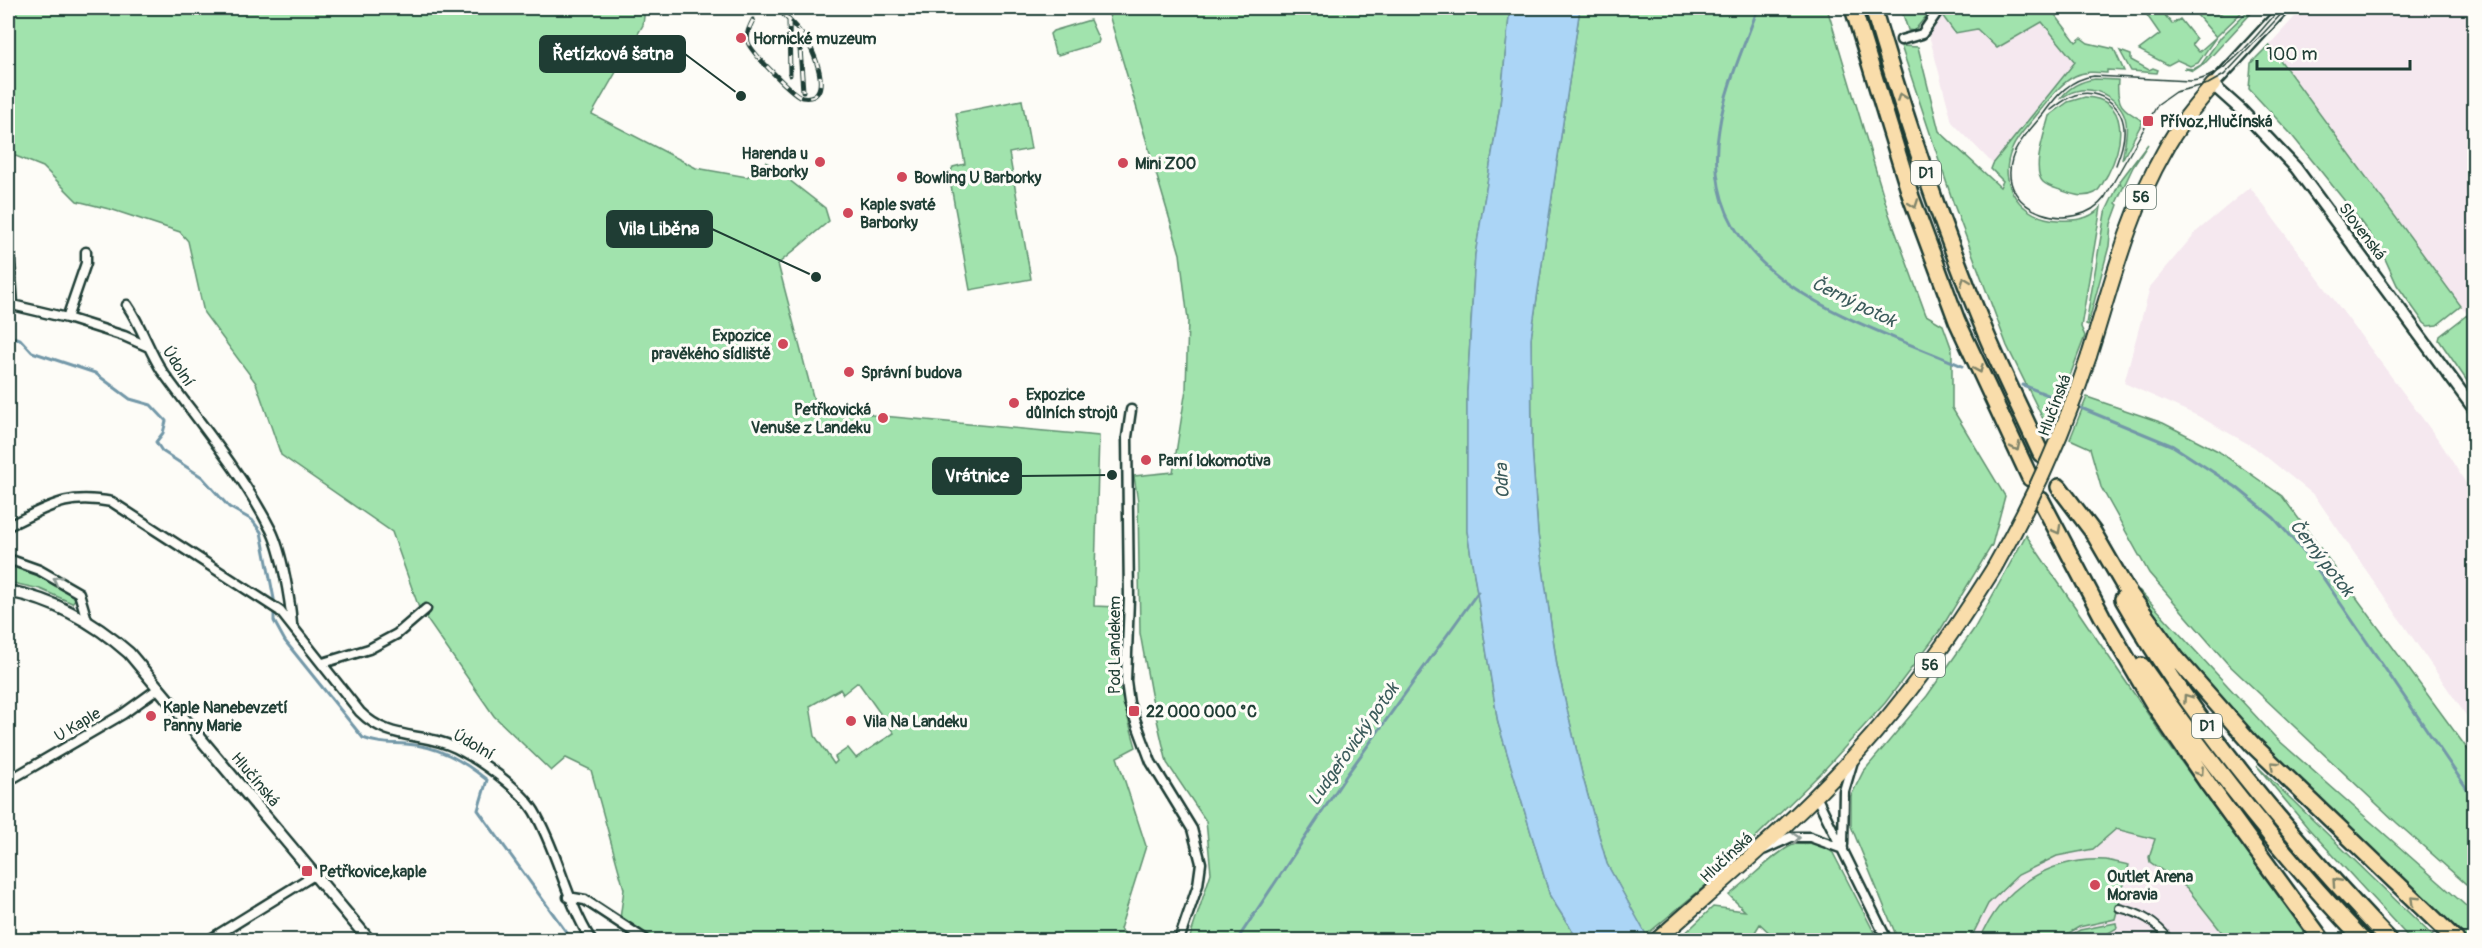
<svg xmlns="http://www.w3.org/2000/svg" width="2482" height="948" viewBox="0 0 2482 948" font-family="Pangolin,sans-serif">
<rect width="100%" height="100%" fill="#fdfcf7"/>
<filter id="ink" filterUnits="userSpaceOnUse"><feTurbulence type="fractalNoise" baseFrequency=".0167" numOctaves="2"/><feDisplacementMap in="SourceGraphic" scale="12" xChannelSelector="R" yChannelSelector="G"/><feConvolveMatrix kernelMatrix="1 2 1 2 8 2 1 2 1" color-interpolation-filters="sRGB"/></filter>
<g filter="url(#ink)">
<path fill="#f5e8ef" d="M2303 8H2474V316L2471 319 2269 45Z
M1942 15 1955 33 1977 29 1997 48 2041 22 2075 62 1993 164 1952 122 1928 31Z
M2250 187 2440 442 2474 496V727L2315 496 2254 447 2198 416 2124 383 2150 287 2196 232Z
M2115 829 2155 839 2149 857 2150 862 2187 888 2228 940H1970L1988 904 2018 875 2057 856 2093 849Z"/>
<path fill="#a1e3ad" stroke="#609070" stroke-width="1.5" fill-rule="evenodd" d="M8 8H645L643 25 592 114 696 168 747 177 766 162 825 208 829 221 778 264 817 412 856 406 872 415 1099 436 1094 606 1118 607 1117 680 1136 747 1117 757 1146 846 1120 929 1132 940H652L620 919 624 889 591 770 566 758 551 771 494 716 419 608 392 532 281 455 256 383 204 313 188 241 180 232 113 210 77 201 43 167 8 153ZM858 682 894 733 856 758 848 748 835 757 837 761 834 764 815 736 810 706 840 689 843 694Z
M1107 8H1510L1500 106 1475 255 1467 392V531L1498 723 1550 896 1578 940H1216L1211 937 1203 940H1189L1211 873 1206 821 1167 763 1151 694 1140 633 1138 502 1134 476 1173 472 1186 389 1188 320 1180 254Z
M1580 8H1827L1889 214 1926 315 1943 325 1952 350V408L2005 496 1992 545 1941 629 1885 703 1823 771 1712 880 1646 935 1607 864 1583 778 1557 666 1538 534 1532 446 1531 338Z
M1901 8H1933L1914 31 1908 30Z
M1947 8H2050L2076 42 2081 38 2088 43 2114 49 2124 71 2107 70V73C2095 72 2085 71 2075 76 2059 84 2050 99 2039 112 2030 124 2017 136 2012 149 1996 185 2022 219 2059 220 2074 221 2091 219 2101 207L2081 327 2085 336 2049 431 2007 346 1954 205 1901 46 1918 47 1939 131 2000 187 2003 181 1991 169 1993 164 2075 62 2042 22 1997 48 1977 29 1955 33 1942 15Z
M2149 8H2159L2172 24 2180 19 2196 39 2192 44 2199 52 2216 37 2191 8H2215L2220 14 2227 8H2246L2216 37 2198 63 2190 66 2177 60 2168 65 2139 50 2160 34 2144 11Z
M2251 8H2256L2206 62 2193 71 2184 68 2194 69 2201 65 2221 37Z
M1090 20 1099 40 1098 43 1058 55 1055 53 1050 34 1053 31Z
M2269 45 2461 306 2437 325 2428 326 2424 323 2397 285 2381 250 2352 210 2290 133 2249 89 2251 63Z
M2120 51 2131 55V60L2149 70 2153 68 2158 70 2157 73 2131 71Z
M2095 79 2118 80C2116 105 2122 109 2143 121L2122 160C2124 148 2128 134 2126 122 2123 100 2097 86 2076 91 2070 92 2065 96 2060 99 2069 87 2080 81 2095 79Z
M2085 97C2131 99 2123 145 2108 174 2104 180 2101 189 2095 193 2083 199 2071 194 2060 190 2054 188 2047 186 2043 182 2031 170 2045 132 2049 116L2068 102Z
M1022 100 1031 149 1009 153 1031 279 970 290 949 175 953 167 965 164 956 113Z
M2148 144 2133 167 2116 203 2118 205 2111 224 2109 246 2088 325 2086 324 2105 213 2119 184 2121 185 2120 181Z
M2467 315 2474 325V391L2439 340 2440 336Z
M2087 397 2163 423 2218 451 2282 496 2474 758V891L2397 823 2227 663 2149 573 2101 487 2090 448 2070 439Z
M2026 535 2169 745 2310 940H2228L2187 888 2150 862 2149 857 2155 839 2116 829 2093 849 2057 856 2018 875 1988 904 1970 940H1898L1851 826V796L1863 772 1927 696 1974 629Z
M8 563C29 569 62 580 76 598L72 603 40 589 8 582Z
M2139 590 2276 738 2474 913V940H2467L2287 770 2183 656Z
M2257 766 2437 940H2411L2308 828Z
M1812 843 1822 845 1833 853 1878 940H1777L1760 924 1752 937 1755 940H1678L1713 907 1745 911 1729 895C1746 883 1778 850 1793 845 1798 843 1806 844 1812 843Z
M2106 860 2129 865 2115 919 2079 927 2057 940H1980C2001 888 2049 857 2106 860Z
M2116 923 2117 928 2097 940H2062L2080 930Z"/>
<path fill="#abd5f6" stroke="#7398a8" stroke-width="1.5" d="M1510 8H1580L1531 338 1532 446 1538 534 1557 666 1583 778 1607 864 1649 940H1578L1550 896 1498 723 1467 531V392L1475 255 1500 106Z"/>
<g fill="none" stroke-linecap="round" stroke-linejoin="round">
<path stroke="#7398a8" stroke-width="3" d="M1758 8C1744 47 1725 87 1719 129 1694 278 1856 320 1962 366
M8 336 20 339 32 352 95 373 130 399 151 405 166 421 163 433 156 442 162 451 202 477 229 507 252 520 261 532 274 599V621L285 641 363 738C378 744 390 743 406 744 438 746 462 760 487 780L478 810 572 940
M2023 385 2063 401
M2081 408 2173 446 2236 487 2274 518 2311 560 2474 799
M1237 940 1346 776 1478 592"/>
<defs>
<path id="pedestrian" d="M2119 908C2141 913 2156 922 2170 940"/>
<path id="minor" d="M1901 40 1922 34 1940 8
M8 230 13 304
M8 304 67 318 86 263V252
M127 305C142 327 148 349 162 371 199 422 242 473 271 530 282 552 290 599 292 624
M67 318 124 336 149 347
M1131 410 1127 437 1129 598 1126 681 1129 703 1151 762 1192 829 1201 863 1198 885 1179 940
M8 526C49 507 64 493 112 502L280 611 360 712C390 742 422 731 456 748 480 760 520 788 534 811 558 852 565 898 591 940
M8 559 39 570 79 593 87 620
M323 663 369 649 397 634 426 609
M8 781 123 714 159 688
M1816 796 1887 940
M1843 845 1844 791 1853 761
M1765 849 1791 837H1810L1843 849
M568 897 585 900 646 940
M209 940 314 875"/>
<path id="tertiary" d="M2284 8 2213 85 2241 110 2296 168 2474 409
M8 591C55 600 93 621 129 653L369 940"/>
<path id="primary" d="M2089 356C2111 287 2128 215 2164 152 2177 127 2195 106 2213 85
M1657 940C1724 880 1795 821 1856 754 1909 696 1953 634 1994 568"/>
<path id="motorway" d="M1853 8 1911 197 1957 321 2030 478
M1873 8C1905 118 1942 228 1986 334 2003 374 2023 414 2041 454
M2059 487 2093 532 2126 589 2176 658 2252 744 2456 940
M2041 500 2102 616 2153 703 2209 785 2322 940
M2123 599C2194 724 2290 836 2389 940
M2142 666C2209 762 2282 855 2363 940"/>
</defs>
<use href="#pedestrian" stroke="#1f3d34" stroke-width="10"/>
<use href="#minor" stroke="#1f3d34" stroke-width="13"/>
<use href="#tertiary" stroke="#1f3d34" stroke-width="15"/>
<use href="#primary" stroke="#1f3d34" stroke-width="18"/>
<use href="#motorway" stroke="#1f3d34" stroke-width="20"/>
<use href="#pedestrian" stroke="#fdfcf7" stroke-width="6"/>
<use href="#minor" stroke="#fdfcf7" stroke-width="8"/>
<use href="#tertiary" stroke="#fdfcf7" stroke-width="10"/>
<use href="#primary" stroke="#f9ddab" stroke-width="14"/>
<use href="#motorway" stroke="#f9ddab" stroke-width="15"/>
<path stroke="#1f3d34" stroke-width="1.5" d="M2281 8C2257 33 2227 79 2190 81L2094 76C2070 79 2057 95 2044 113 2033 127 2017 142 2012 159 1996 213 2076 237 2105 197L2158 104 2175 92 2208 84 2224 75 2287 8
M2051 110C2058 105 2066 98 2075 95 2098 88 2122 104 2124 128 2125 141 2120 154 2116 165"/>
<defs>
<path id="rail" d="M753 20C749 28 746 34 748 42 750 51 794 96 802 97 834 102 816 56 808 43 802 33 793 24 784 15
M789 20 790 75
M799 34 803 91"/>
</defs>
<use href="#rail" stroke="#1f3d34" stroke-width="5"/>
<use href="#rail" stroke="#fdfcf7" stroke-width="3" stroke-dasharray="9" stroke-linecap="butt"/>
<defs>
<path id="primary-bridge" d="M1994 568C2033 500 2065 430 2089 356"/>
</defs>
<use href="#primary-bridge" stroke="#1f3d34" stroke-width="18" stroke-linecap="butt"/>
<use href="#primary-bridge" stroke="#f9ddab" stroke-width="14"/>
</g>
<defs><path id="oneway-chevron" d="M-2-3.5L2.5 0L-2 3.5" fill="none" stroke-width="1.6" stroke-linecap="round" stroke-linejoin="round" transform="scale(1.5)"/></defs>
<g stroke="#81856a">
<use href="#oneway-chevron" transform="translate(1901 97) rotate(-109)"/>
<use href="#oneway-chevron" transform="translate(1914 204) rotate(70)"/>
<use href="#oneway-chevron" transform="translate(1965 281) rotate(-111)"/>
<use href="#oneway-chevron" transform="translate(1979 369) rotate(66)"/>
<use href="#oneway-chevron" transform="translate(2016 447) rotate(64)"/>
<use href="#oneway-chevron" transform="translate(2057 530) rotate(61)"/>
<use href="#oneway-chevron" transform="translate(2187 698) rotate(-125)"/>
<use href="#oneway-chevron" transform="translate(2274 765) rotate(-136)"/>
<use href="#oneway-chevron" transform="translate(2200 772) rotate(56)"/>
<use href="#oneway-chevron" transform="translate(2336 882) rotate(-132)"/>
<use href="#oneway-chevron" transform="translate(2414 900) rotate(-136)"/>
</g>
<g stroke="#8e9c96">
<use href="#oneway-chevron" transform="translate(57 580) rotate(-150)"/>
<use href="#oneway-chevron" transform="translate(1796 838) rotate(-5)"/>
</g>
</g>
<g fill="#d1495b" stroke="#fdfcf7" stroke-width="2">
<circle cx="741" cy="38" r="6"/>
<rect x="2142" y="115" width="12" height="12" rx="3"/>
<circle cx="820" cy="162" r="6"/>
<circle cx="1123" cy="163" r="6"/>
<circle cx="902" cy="177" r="6"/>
<circle cx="848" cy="213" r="6"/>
<circle cx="783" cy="344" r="6"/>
<circle cx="849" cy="372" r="6"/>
<circle cx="1014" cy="403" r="6"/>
<circle cx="883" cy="418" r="6"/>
<circle cx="1146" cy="460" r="6"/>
<rect x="1128" y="705" width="12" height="12" rx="3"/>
<circle cx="151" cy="716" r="6"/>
<circle cx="851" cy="721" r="6"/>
<rect x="301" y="865" width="12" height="12" rx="3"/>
<circle cx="2095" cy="885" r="6"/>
</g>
<g text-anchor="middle" stroke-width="6" stroke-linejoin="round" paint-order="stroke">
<g fill="#fdfcf7" stroke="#62766e" stroke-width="1.5">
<rect x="1911" y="161" width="30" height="24" rx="4.5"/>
<rect x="2126" y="185" width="30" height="24" rx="4.5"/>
<rect x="1915" y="653" width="30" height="24" rx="4.5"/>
<rect x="2192" y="714" width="30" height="24" rx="4.5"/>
</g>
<g font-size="15" font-weight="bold" fill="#1f3d34">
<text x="1926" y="178">D1</text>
<text x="2141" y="202">56</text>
<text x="1930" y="670">56</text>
<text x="2207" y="731">D1</text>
</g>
<g font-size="16" font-weight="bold" fill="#1f3d34" stroke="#fdfcf7" text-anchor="start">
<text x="753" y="44">Hornické muzeum</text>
<text x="2160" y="127">Přívoz,Hlučínská</text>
<text x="808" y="159" text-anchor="end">Harenda u<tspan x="808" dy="18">Barborky</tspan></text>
<text x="1135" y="169">Mini ZOO</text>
<text x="914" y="183">Bowling U Barborky</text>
<text x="860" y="210">Kaple svaté<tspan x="860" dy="18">Barborky</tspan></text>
<text x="771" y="341" text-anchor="end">Expozice<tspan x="771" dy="18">pravěkého sídliště</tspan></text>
<text x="861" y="378">Správní budova</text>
<text x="1026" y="400">Expozice<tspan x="1026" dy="18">důlních strojů</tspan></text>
<text x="871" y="415" text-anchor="end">Petřkovická<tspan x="871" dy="18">Venuše z Landeku</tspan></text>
<text x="1158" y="466">Parní lokomotiva</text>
<text x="163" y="713">Kaple Nanebevzetí<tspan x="163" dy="18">Panny Marie</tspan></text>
<text x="1146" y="717">22 000 000 °C</text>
<text x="863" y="727">Vila Na Landeku</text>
<text x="319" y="877">Petřkovice,kaple</text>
<text x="2107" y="882">Outlet Arena<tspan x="2107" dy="18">Moravia</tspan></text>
</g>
<g font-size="16" fill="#1f3d34" stroke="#fdfcf7">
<text transform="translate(2363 231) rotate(53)" y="6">Slovenská</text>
<text transform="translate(179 366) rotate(57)" y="6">Údolní</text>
<text transform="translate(2054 405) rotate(-69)" y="6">Hlučínská</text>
<text transform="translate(1114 645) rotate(-90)" y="6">Pod Landekem</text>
<text transform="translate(77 724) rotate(-31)" y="6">U Kaple</text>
<text transform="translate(474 744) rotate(30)" y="6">Údolní</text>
<text transform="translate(256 779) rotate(50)" y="6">Hlučínská</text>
<text transform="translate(1726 857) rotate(-43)" y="6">Hlučínská</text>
</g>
<g font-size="18" font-style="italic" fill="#3b5b5b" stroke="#fdfcf7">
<text transform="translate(1854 302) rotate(26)" y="6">Černý potok</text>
<text transform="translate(1502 481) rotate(-93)" y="6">Odra</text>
<text transform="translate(2322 558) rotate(52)" y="6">Černý potok</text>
<text transform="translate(1353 744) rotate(-55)" y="6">Ludgeřovický potok</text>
</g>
</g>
<path fill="none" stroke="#1f3d34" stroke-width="2" d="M741 96L685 54M816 277L712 229M1112 475L1021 476"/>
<g fill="#1f3d34" stroke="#fdfcf7" stroke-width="2">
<circle cx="741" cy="96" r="6"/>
<circle cx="816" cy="277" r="6"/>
<circle cx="1112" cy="475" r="6"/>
</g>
<g fill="#1f3d34" stroke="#1f3d34" stroke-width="2">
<rect x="540" y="36" width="145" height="36" rx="6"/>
<rect x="607" y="211" width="105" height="36" rx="6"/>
<rect x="933" y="458" width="88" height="36" rx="6"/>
</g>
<g font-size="18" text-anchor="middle" font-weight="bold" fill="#fff">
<text x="613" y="60">Řetízková šatna</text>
<text x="659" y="235">Vila Liběna</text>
<text x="977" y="482">Vrátnice</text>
</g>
<rect width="2482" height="948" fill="none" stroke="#fdfcf7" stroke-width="30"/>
<rect x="15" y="15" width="2452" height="918" fill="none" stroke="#1f3d34" stroke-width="2" filter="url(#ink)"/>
<path d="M2257 60v9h153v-9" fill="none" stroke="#1f3d34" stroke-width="3"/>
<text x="2266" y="60" font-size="18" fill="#1f3d34" stroke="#fdfcf7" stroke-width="4.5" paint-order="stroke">100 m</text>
</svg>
